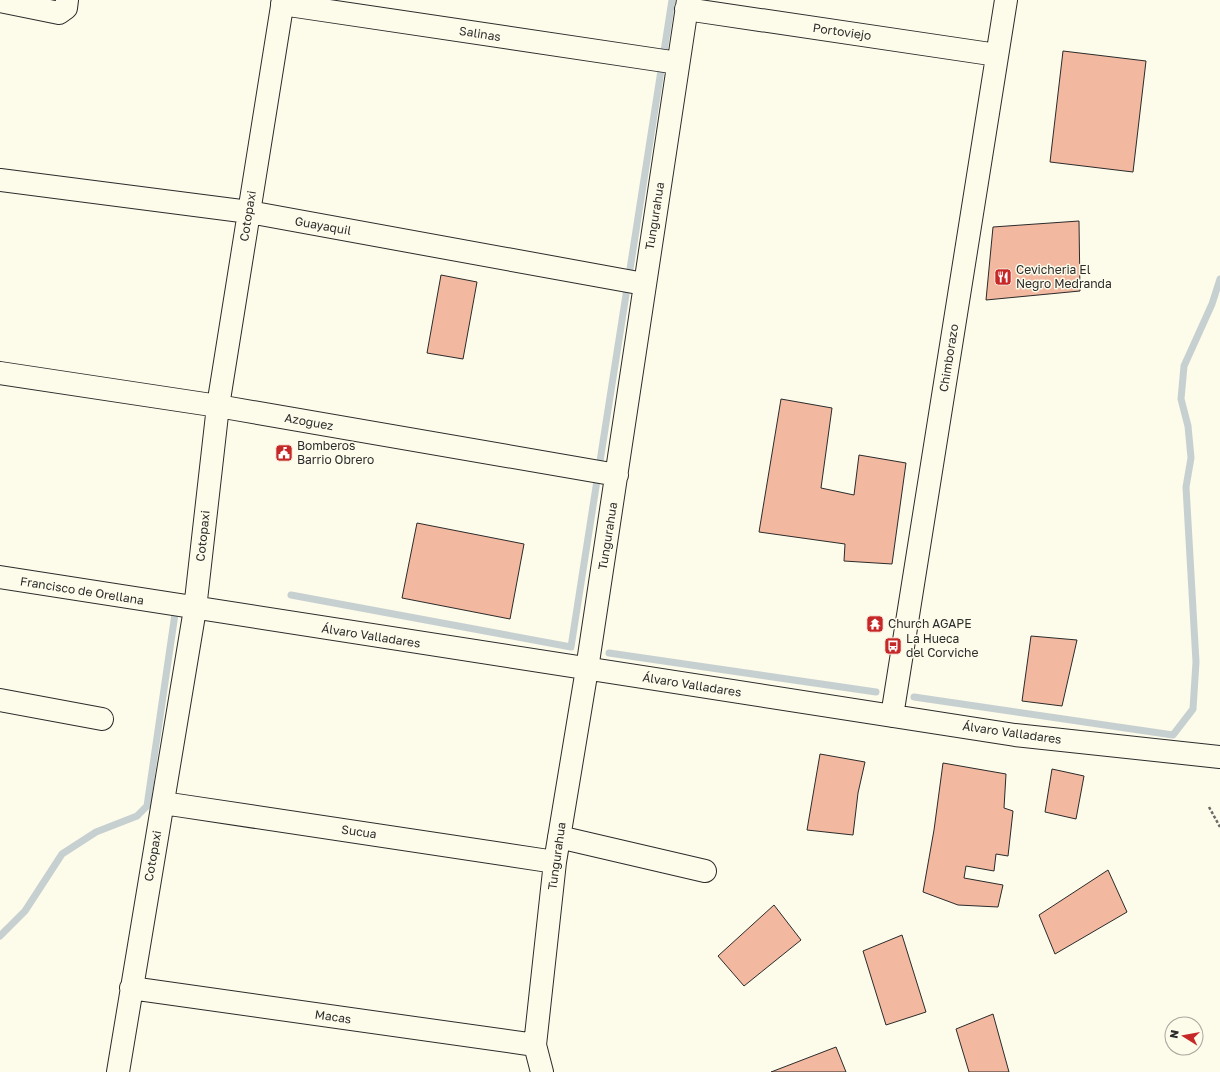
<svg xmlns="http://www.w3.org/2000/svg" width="1220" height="1072" viewBox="0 0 1220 1072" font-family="'Golos Text',sans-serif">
<rect width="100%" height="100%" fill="#fdfbea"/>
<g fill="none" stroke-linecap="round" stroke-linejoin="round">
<path stroke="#c7d0d0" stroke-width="7" d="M291 595 571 647 672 0
M609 653 876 692
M914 697 1173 735 1193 709 1196 662 1186 487 1191 458 1188 426 1181 399 1184 366 1212 304 1220 279
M0 936 25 911 62 854 96 832 137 816 147 806 176 607"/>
</g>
<path fill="#f2b8a0" stroke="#2b2b2b" d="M1063 51 1146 61 1133 172 1050 162Z
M1079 221 1080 291 986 300 993 227Z
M441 275 477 282 463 359 427 353Z
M781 399 832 408 821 488 854 495 859 455 906 463 892 564 844 561 845 544 759 532Z
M417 523 524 544 510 619 402 598Z
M1031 636 1077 640 1062 706 1022 701Z
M820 754 865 762 858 793 853 835 807 830Z
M943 763 1006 774 1004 808 1013 811 1008 856 996 854 994 871 966 866 964 878 1003 885 998 907 958 905 923 892 934 830Z
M1052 769 1084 776 1076 819 1045 812Z
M1108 870 1127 912 1055 954 1039 915Z
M774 905 801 940 744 986 718 956Z
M902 935 926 1012 886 1025 863 951Z
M993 1014 1009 1072H969L956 1029Z
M836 1047 846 1072H771Z"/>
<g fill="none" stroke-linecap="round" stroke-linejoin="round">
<defs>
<path id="minor" d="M0 1 59 13 66 8 67 0
M282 4 678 63
M686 9 997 55
M0 180 249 212 644 284
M0 373 218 406 617 475
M0 577 1015 735 1220 757
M0 700 102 719
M892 716 1006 0
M163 803 555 862
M559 837 705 871
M131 988 535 1045
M118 1072 195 609 218 406 283 0
M542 1072 535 1045 555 862 587 669 688 0"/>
</defs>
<use href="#minor" stroke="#2b2b2b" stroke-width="24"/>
<path stroke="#6a6964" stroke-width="2.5" stroke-dasharray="3 2" stroke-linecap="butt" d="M1209 807 1220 827"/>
<use href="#minor" stroke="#fdfbea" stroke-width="22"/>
</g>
<defs>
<symbol id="restaurant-square" viewBox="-11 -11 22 22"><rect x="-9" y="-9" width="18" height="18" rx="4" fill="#c62828" stroke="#fdfbea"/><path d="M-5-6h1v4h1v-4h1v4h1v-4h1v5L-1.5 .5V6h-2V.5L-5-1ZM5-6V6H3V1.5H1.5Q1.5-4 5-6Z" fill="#fff"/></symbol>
<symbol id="civic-square" viewBox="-11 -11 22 22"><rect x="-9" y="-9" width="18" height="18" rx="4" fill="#c62828" stroke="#fdfbea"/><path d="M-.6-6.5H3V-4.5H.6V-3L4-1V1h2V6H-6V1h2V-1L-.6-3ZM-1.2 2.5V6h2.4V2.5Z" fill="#fff"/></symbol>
<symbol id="temple-square" viewBox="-11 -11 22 22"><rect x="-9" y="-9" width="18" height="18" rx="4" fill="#c62828" stroke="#fdfbea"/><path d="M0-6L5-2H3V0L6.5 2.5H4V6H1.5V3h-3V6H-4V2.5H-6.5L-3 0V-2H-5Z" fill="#fff"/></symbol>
<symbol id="bus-square" viewBox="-11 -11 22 22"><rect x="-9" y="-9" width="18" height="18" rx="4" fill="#c62828" stroke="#fdfbea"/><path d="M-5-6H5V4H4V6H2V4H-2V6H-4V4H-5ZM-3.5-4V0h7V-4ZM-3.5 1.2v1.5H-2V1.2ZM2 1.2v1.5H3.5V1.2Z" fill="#fff"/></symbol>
</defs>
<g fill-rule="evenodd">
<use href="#restaurant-square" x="993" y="267" width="20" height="20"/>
<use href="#civic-square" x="274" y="443" width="20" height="20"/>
<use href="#temple-square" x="865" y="614" width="20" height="20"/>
<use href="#bus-square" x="883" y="636" width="20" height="20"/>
</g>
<g text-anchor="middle" stroke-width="3" stroke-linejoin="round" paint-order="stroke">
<g font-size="12" fill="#2b2b2b" stroke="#fdfbea">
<text transform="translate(842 32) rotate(8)" y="4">Portoviejo</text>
<text transform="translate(480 34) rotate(9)" y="4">Salinas</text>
<text transform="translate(248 216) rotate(-81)" y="4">Cotopaxi</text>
<text transform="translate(655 216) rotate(-81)" y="4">Tungurahua</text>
<text transform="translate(323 226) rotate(10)" y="4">Guayaquil</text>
<text transform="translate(949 358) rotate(-81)" y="4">Chimborazo</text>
<text transform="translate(309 422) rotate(10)" y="4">Azoguez</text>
<text transform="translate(203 536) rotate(-84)" y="4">Cotopaxi</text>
<text transform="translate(608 536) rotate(-81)" y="4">Tungurahua</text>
<text transform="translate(82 591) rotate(9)" y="4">Francisco de Orellana</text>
<text transform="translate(371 636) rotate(9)" y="4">Álvaro Valladares</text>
<text transform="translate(692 685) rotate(9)" y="4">Álvaro Valladares</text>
<text transform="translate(1012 733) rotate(8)" y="4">Álvaro Valladares</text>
<text transform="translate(359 832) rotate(8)" y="4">Sucua</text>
<text transform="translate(153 856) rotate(-80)" y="4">Cotopaxi</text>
<text transform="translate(557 856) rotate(-82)" y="4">Tungurahua</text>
<text transform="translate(333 1017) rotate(8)" y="4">Macas</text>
</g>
<g font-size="12" fill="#2b2b2b" stroke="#fdfbea" text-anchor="start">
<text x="1016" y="274">Cevicheria El<tspan x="1016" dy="14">Negro Medranda</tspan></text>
<text x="297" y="450">Bomberos<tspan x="297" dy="14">Barrio Obrero</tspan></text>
<text x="888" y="628">Church AGAPE</text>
<text x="906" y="643">La Hueca<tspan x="906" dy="14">del Corviche</tspan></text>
</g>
</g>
<g transform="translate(1184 1036) rotate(281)"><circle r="19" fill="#fdfbea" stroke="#a9a89e"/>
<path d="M0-3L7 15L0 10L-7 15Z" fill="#c62828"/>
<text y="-6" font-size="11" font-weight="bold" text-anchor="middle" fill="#2b2b2b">N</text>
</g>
</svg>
